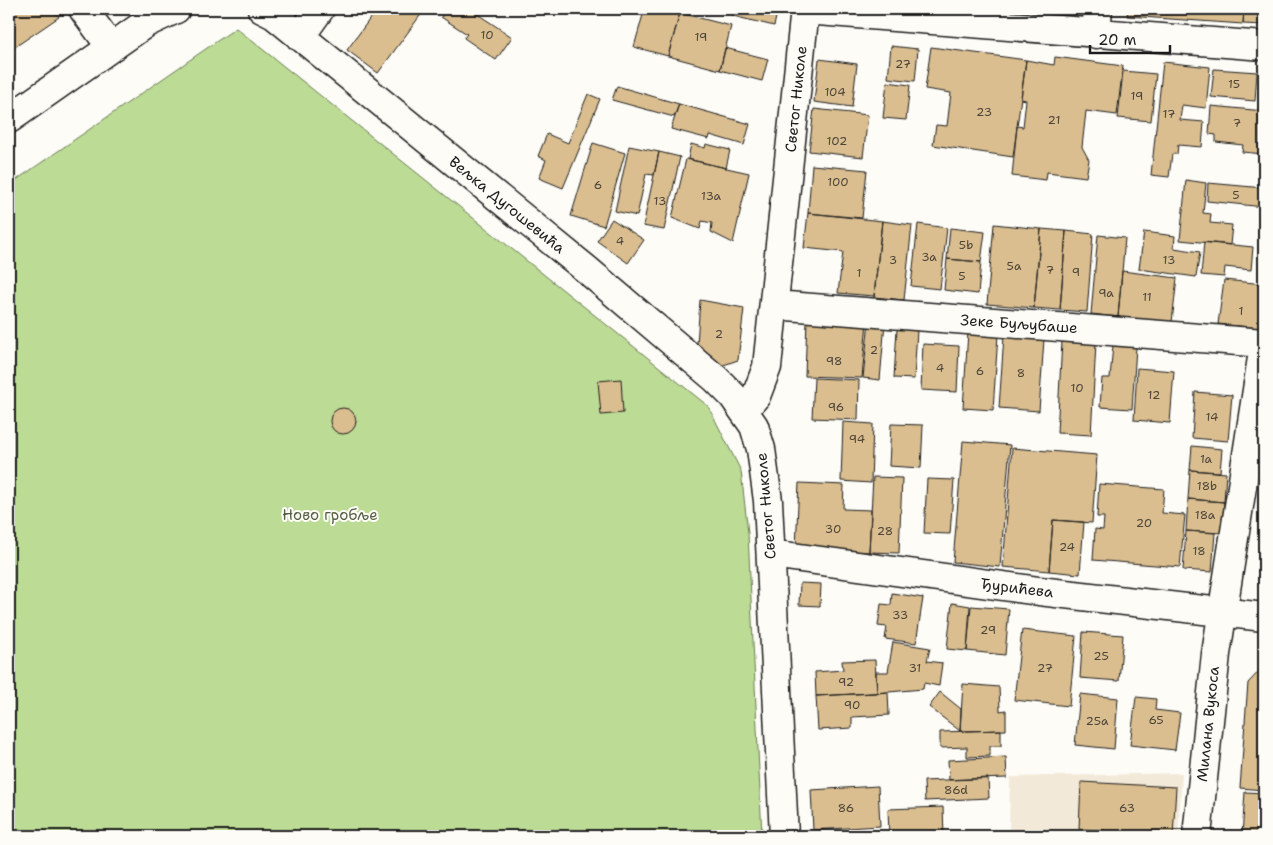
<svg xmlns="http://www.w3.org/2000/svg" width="1273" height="845" viewBox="0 0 1273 845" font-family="'Shantell Sans',sans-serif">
<rect width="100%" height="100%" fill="#fdfcf7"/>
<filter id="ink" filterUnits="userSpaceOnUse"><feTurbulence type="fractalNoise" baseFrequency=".02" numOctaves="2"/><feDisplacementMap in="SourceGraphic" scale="10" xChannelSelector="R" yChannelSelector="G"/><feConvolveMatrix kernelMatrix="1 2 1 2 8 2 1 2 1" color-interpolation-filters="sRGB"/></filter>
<g filter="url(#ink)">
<path fill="#f2e9d8" d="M1182 773 1178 836H1009L1010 777Z"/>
<path fill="#bcdb94" stroke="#6c7c58" d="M236 28 708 406 741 471 748 533 762 836H9V185Z"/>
<path fill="#dabe8f" stroke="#1c1c1c" d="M9 9H53L59 17 9 51Z
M377 9H425L378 73 347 50Z
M447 9H470L512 37 496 60 464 38 467 34 441 17Z
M656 9H681L668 56 634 47 644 11 654 14Z
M735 9H778L774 26 733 16Z
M1000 9H1081V23L1000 18Z
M1128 9H1244L1243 24 1127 16Z
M1244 9H1264V25L1243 24Z
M680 13 731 26 720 70 668 56Z
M891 46 918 49 915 81 888 78Z
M931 47 1026 60 1013 157 933 145 936 125 947 126 951 93 925 89Z
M725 48 768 59 762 81 720 70Z
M1055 57 1123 66 1117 115 1086 111 1082 147 1089 160 1086 177 1047 172 1046 180 1012 176 1017 126 1023 127 1026 100 1021 99 1026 60 1054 65Z
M819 59 857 64 852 107 814 102Z
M1163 62 1210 67 1206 108 1182 105 1180 120 1204 122 1202 147 1178 145 1177 154H1172L1169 177 1151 175Z
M1214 69 1257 72 1255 101 1211 97Z
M1123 71 1156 74 1151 121 1118 118Z
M887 82 910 85 906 120 883 118Z
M617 86 679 104 674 117 612 100Z
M588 94 600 99 563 188 539 178 546 160 538 156 547 134 568 143Z
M679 104 750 124 744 145 710 135 709 139 671 129Z
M1211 106 1264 111V154L1242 152 1243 145 1216 142V135L1209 134Z
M814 109 868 115 863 157 809 151Z
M593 143 625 153 604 226 571 216Z
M691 144 705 148 706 144 730 150 726 168 688 159Z
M629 146 659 152 654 175 646 174 637 216 615 211Z
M659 152 680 157 664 230 643 226Z
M686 159 749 173 733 243 711 232 712 223 702 221 700 229 672 218Z
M812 165 867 170 862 218 808 213Z
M1186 180 1206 183 1203 213 1211 214 1210 223 1232 225 1230 245 1180 240Z
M1208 183 1264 188V207L1207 201Z
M808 213 882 221 874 296 838 293 843 252 804 248Z
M612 219 644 240 628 263 597 241Z
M882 221 912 225 904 300 874 297Z
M918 224 947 228 940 289 911 286Z
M994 224 1041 229 1034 308 987 304Z
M950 228 985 232 981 262 947 259Z
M1041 229 1066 231 1060 310 1034 308Z
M1066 231 1093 234 1087 312 1060 310Z
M1144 232 1175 236 1174 248 1200 252 1196 277 1139 269Z
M1098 235 1125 238 1118 317 1091 314Z
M1204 242 1253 247 1251 270 1225 267 1224 277 1201 275Z
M947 259 981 262 978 294 944 290Z
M1122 271 1177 278 1172 322 1118 317Z
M1224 280 1264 284 1260 328 1218 324Z
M700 300 744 308 738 360 709 370 696 360Z
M807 319 867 321 862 378 805 376Z
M869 321 885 322 880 380 863 378Z
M897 329 917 330 914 379 894 378Z
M968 332 998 334 993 410 963 408Z
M1004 336 1044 339 1039 411 999 408Z
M1062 341 1096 343 1091 435 1057 433Z
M923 344 959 346 957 392 921 390Z
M1113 345 1136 347 1132 409 1100 407 1102 378H1110Z
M1137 368 1174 371 1170 423 1134 420Z
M814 378 859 380 858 420 812 418Z
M621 379 623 413 601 415 598 381Z
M1195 392 1232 395 1228 441 1192 438Z
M330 421a13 13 0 1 1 26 0a13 13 0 1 1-26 0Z
M843 422 873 424 871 483 841 481Z
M891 424 923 425 921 468 889 466Z
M963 441 1010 445 1000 567 953 562Z
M1192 446 1222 449 1220 472 1190 470Z
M1012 448 1097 455 1092 523 1053 520 1049 571 1003 567Z
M1190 470 1226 473 1224 502 1188 499Z
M873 477 902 478 899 553 869 552Z
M927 479 954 480 950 534 924 533Z
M799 483 844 485 843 509 871 510 869 552 796 548Z
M1099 484 1164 489 1162 513 1185 515 1180 567 1093 560 1095 529 1103 530 1104 517H1097Z
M1188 499 1224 502 1222 533 1186 531Z
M1053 520 1084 522 1080 574 1049 571Z
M1186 531 1215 533 1212 572 1183 570Z
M1264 576V606L1261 605Z
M800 583 821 584 820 606 799 605Z
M892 593 923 598 916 643 885 639 887 627 878 626 881 604 891 605Z
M952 603 970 606 967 651 947 649Z
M971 606 1009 609 1005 655 967 651Z
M1022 630 1076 636 1069 706 1014 700Z
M1083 632 1123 635 1119 681 1080 678Z
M893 642 930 648 927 661 942 663 939 686 924 683 923 689 877 693 876 672H888Z
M875 660 877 693 816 696 815 672 843 670 842 661Z
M1264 666V790L1240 788 1248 683Z
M963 684 999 687 1000 711 1006 710V730L960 731Z
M888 692 889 715 852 717V728L818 730 816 696Z
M940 692 961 709 960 731 929 707Z
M1080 694 1118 698 1114 749 1075 745Z
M1136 697 1156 699 1155 710 1180 713 1175 750 1130 745Z
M1001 730V746H990V756L967 757V747L940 748V732Z
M1006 757 1007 778 949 780 948 760Z
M988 778 989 798 925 801 924 781Z
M1081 782 1176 787 1173 836H1104V830L1079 829Z
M878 786 880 826 813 830 811 790Z
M1245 792 1264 793V836H1242Z
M943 807 944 836H889L888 809Z"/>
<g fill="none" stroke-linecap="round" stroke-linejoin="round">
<defs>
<path id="minor" d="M83 9 111 47
M262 9 274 15 586 269 716 379 733 396 754 426 761 449 768 501 784 836
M805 10 1264 46
M1096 34 1098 9
M300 37 320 9
M9 119 146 23 176 9
M774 305 1264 343
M744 410 756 396 767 367 805 9
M771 554 1039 591 1264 617
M1197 836 1216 654 1264 345"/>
</defs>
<use href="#minor" stroke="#1c1c1c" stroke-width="31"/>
<use href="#minor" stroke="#fdfcf7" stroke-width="28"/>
</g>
</g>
<g text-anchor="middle" stroke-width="4" stroke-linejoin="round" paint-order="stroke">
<g font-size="12" fill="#4c4439">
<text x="487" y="39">10</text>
<text x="701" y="41">19</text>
<text x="903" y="68">27</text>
<text x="1234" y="88">15</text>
<text x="835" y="96">104</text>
<text x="1137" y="100">19</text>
<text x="984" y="116">23</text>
<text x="1169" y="118">17</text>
<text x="1054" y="124">21</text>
<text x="1237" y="127">7</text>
<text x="837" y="145">102</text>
<text x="838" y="186">100</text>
<text x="598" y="189">6</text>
<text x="1236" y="199">5</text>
<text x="711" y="200">13a</text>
<text x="660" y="205">13</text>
<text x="620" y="245">4</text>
<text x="966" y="249">5b</text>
<text x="929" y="261">3a</text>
<text x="893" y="264">3</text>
<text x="1169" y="264">13</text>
<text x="1014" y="270">5a</text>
<text x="1050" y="274">7</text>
<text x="1076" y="276">9</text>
<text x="859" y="277">1</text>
<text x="962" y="280">5</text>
<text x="1106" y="297">9a</text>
<text x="1147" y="301">11</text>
<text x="1241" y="315">1</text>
<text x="719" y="338">2</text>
<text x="874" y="354">2</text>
<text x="834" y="365">98</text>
<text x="940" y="372">4</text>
<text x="980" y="375">6</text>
<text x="1021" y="377">8</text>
<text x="1077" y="392">10</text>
<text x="1154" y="399">12</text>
<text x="836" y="411">96</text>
<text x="1212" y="421">14</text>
<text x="857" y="443">94</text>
<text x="1206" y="463">1a</text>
<text x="1207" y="490">18b</text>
<text x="1205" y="519">18a</text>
<text x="1144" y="527">20</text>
<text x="833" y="533">30</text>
<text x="885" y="535">28</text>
<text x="1067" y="551">24</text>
<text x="1199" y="555">18</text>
<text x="900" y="619">33</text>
<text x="988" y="634">29</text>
<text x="1101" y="660">25</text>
<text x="915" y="672">31</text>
<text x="1045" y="672">27</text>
<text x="846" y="686">92</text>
<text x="852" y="709">90</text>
<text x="1156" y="724">65</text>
<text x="1097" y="725">25a</text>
<text x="956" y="794">86d</text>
<text x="846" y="812">86</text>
<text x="1127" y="812">63</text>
</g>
<g font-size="15" fill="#1c1c1c" stroke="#fdfcf7">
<text transform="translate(796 99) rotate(-84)" y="5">Светог Николе</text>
<text transform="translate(507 205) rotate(39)" y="5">Вељка Дугошевића</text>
<text transform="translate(1019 324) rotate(4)" y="5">Зеке Буљубаше</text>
<text transform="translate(766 506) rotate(-95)" y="5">Светог Николе</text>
<text transform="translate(1017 588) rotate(7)" y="5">Ђурићева</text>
<text transform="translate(1208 724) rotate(-84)" y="5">Милана Вукоса</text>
</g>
<g font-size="15" fill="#545f46" stroke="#fdfcf7">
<text x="330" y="520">Ново гробље</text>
</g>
</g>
<rect width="1273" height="845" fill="none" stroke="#fdfcf7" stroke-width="30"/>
<rect x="15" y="15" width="1243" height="815" fill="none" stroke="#1c1c1c" stroke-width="2" filter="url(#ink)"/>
<path d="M1090 45v8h80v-8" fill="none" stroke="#1c1c1c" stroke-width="2.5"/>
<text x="1098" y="45" font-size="15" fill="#1c1c1c" stroke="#fdfcf7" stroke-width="4" paint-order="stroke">20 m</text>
</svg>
